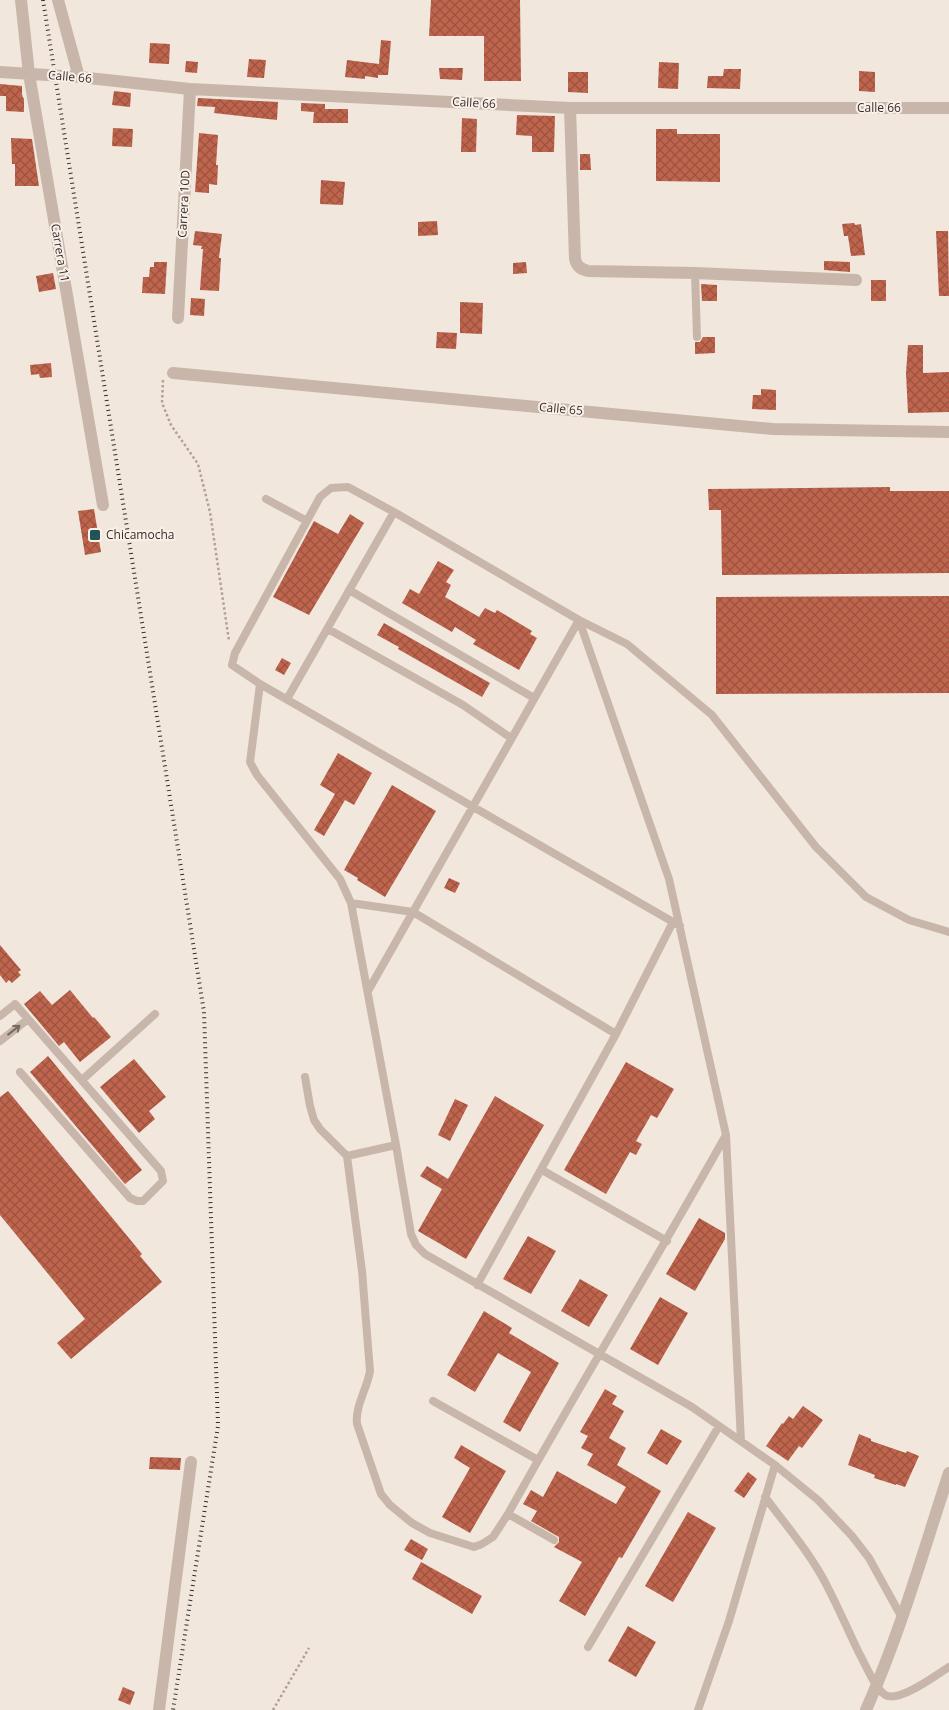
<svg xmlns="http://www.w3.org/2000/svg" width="949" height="1710" viewBox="0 0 949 1710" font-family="'Open Sans',sans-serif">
<defs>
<pattern id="building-cross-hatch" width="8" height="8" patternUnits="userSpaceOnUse" patternTransform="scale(1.25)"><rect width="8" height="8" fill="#bf644d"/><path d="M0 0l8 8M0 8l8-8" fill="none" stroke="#9c5340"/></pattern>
</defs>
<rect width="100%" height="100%" fill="#f1e7dd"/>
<path fill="url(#building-cross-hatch)" d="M431 0H520L521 81H484V36H429Z
M381 40 391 41 388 75H378V78L365 76V79L345 77 347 60 379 64Z
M150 43 170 44 169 64 149 63Z
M249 59 266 60 264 78 247 77Z
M186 61 198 62 197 73 185 72Z
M659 62 679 63 678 89 658 88Z
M439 68H463L462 80 440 79Z
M724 69H741L740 89 707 88 708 76H723Z
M859 71 875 72V92L859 91Z
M568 72H588V93L568 92Z
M0 84 22 86V94L23 98H24V112L6 111V96H0Z
M114 91 131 93 130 107 112 105Z
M198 98 278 102 277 120 214 113 215 107 197 106Z
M301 103 325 104V109H348V123H313L314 112 301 111Z
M517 115 555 116 554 152H532V136L516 135Z
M462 118 477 119 476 152H461Z
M113 128 133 129 132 147 112 146Z
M656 129H677V134H720V182L656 181Z
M199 133 218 135 216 165H218L217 185 209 184V193L195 192Z
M11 138 32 139 39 186H15V164H12Z
M580 154H590L591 170H580Z
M321 180 345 182 343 205 320 204Z
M437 221 438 235 418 236V222Z
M854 223 855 225 861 224 865 255 851 256 848 236H844L842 224Z
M195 231 222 234 219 258H221L219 291 200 290 203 249H201L202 246 193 245Z
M936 231H948L949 296H939Z
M824 261 850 262V272L824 270Z
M154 262H167L165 294 142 293 143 277H149L150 267H154Z
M526 262 527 273 513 274V263Z
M53 273 56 289 39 292 36 276Z
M871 280H886V301H871Z
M701 284 717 285V301H702Z
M191 298 205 299 204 316 190 315Z
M460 302 483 303 482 334 460 333Z
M437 332 457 333 456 349 436 348Z
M703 337H715V353L695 354V342H700Z
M908 345H923V373L949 372V412L908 413 906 373Z
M51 363 52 377 40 378 39 374 31 375 30 365Z
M761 389 776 390V410L752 409 753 395H761Z
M890 487V491H949V573L722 575 721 510H709L708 489Z
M94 509 101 552 85 555 78 511Z
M350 514 364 523 309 615 273 597 314 521 338 534Z
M438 561 454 570 446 582 451 585 445 597 479 617 485 608 495 613 497 610 532 631 530 634 537 638 519 670 473 644 476 640 455 627 452 632 402 603 410 589 419 594Z
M949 596V693L716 694V597Z
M384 623 490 683 482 697 398 649 399 647 377 635Z
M282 658 291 663 284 675 275 670Z
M338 753 372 773 354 805 345 800 324 836 314 830 335 794 320 785Z
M392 785 436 811 385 897 357 880 358 878 344 870Z
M449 878 460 883 455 893 444 888Z
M0 945 21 970 18 972 21 975 12 983 9 980 6 983 0 975Z
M70 990 93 1018 94 1017 111 1037 80 1062 64 1042 59 1046 24 1004 40 991 52 1005Z
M48 1056 142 1170 125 1184 30 1072Z
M134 1059 166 1097 149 1111 155 1119 139 1133 100 1087Z
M626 1062 674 1089 657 1118 651 1115 636 1141 642 1144 636 1155 630 1152 606 1194 564 1170Z
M8 1091 142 1254 140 1256 162 1282 71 1359 57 1343 85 1319 0 1215V1097Z
M495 1096 544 1125 466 1259 418 1231 442 1189 420 1176 427 1166 448 1179Z
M455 1099 468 1105 450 1141 438 1135Z
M699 1218 725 1233V1239L695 1291 666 1274Z
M528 1236 556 1251 531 1294 503 1279Z
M580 1279 608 1295 589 1327 561 1311Z
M660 1297 688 1313 658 1365 630 1349Z
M484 1311 512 1328 509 1333 559 1363 520 1432 503 1422 531 1372 498 1353 475 1392 447 1375Z
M605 1389 617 1396 612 1404 624 1411 609 1438 626 1448 617 1465 661 1491 622 1558 619 1557 585 1616 559 1601 582 1562 554 1547 559 1542V1537L531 1521 537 1511 523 1504 531 1490 543 1497 557 1471 616 1504 626 1487 587 1465 593 1454 581 1448 588 1436 580 1432Z
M803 1406 823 1420 802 1448 799 1446 788 1461 766 1446 782 1423 783 1424 789 1416 793 1419Z
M661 1429 682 1441 667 1465 647 1453Z
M859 1434 871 1439V1441L906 1453 907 1451 919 1456 905 1487 896 1484V1485L874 1478 875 1475 848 1465Z
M461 1445 506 1471 470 1533 442 1517 470 1468 454 1458Z
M150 1457 181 1458 180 1470 149 1469Z
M748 1472 757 1479 744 1498 734 1491Z
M688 1512 716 1528 673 1602 645 1586Z
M411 1539 428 1549 422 1560 404 1550Z
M421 1562 482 1596 472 1614 412 1579Z
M628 1626 656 1642 636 1677 608 1661Z
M123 1687 135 1692 130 1705 118 1700Z"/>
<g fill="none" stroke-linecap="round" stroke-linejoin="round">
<path stroke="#b4a194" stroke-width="2.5" stroke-dasharray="2.5 2.5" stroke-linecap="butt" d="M163 380 162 403 171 425 198 464 210 512 229 641
M273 1710 309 1648"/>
<path stroke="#c9b6aa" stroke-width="8" d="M695 273 697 337
M266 499 307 521
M349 590 534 698
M579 620 669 879 726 1135 741 1441
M328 629 463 705 511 738
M260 684 250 762 257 775 340 879 351 903 396 1145 411 1234 416 1245 425 1254 692 1407 775 1465 818 1500 852 1536 869 1558 901 1616
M287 699 394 512
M351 903 413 912 616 1034
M680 926 260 684 232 665 235 653 320 497 331 488 348 487 394 512 579 620 627 644 712 715 816 847 866 897 909 920 949 932
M368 991 579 620
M0 1016 15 1004 161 1171 163 1181 143 1201H137L130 1198 20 1072
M0 1041 28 1019
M305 1077 310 1106 314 1120 320 1129 347 1156 362 1271 370 1371C367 1389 355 1406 357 1424L381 1494 390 1505 412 1523 430 1533 474 1547 482 1544 493 1537 508 1514C579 1386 655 1262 726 1135
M82 1080 155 1014
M347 1156 396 1145
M542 1170 667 1241
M477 1285 616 1034 673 922
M433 1401 538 1460
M765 1497C786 1525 810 1553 826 1584 838 1607 848 1630 859 1653 865 1663 877 1694 888 1696 903 1700 936 1675 949 1667
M508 1514 554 1540
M588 1647 719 1426
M698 1710 729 1621 775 1465"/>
<path stroke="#c9b6aa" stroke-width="12" d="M21 0 29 74 103 505
M58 0 79 77
M0 72 79 77 190 89 570 108H949
M570 108 575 259C577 267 581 269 588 271L695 273 856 280
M178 318 190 89
M173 373 773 429 949 432
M159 1710 191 1462
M866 1710C900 1634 923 1552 949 1473"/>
<path stroke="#362d29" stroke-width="4" stroke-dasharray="1 4" stroke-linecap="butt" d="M43 0 204 1012 218 1426 173 1710"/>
</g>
<defs><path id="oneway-shaft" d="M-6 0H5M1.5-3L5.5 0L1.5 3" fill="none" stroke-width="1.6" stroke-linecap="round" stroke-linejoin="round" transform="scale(1.25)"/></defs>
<use stroke="#786b63" href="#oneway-shaft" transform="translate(14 1030) rotate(-38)"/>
<rect fill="#215456" stroke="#f9f1e9" stroke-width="2" x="89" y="529" width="12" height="12" rx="2.5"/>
<g text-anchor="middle" stroke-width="4" stroke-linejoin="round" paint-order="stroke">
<g font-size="12" fill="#362d29" stroke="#f9f1e9">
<text transform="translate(70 77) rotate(5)" y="4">Calle 66</text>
<text transform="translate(474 103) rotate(3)" y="4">Calle 66</text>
<text x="879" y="112">Calle 66</text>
<text transform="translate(184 204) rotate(-87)" y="4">Carrera 10D</text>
<text transform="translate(60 253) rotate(80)" y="4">Carrera 11</text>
<text transform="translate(561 409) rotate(5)" y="4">Calle 65</text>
</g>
<g font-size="12" fill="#362d29" stroke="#f9f1e9" text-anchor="start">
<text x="106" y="539">Chicamocha</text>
</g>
</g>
</svg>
